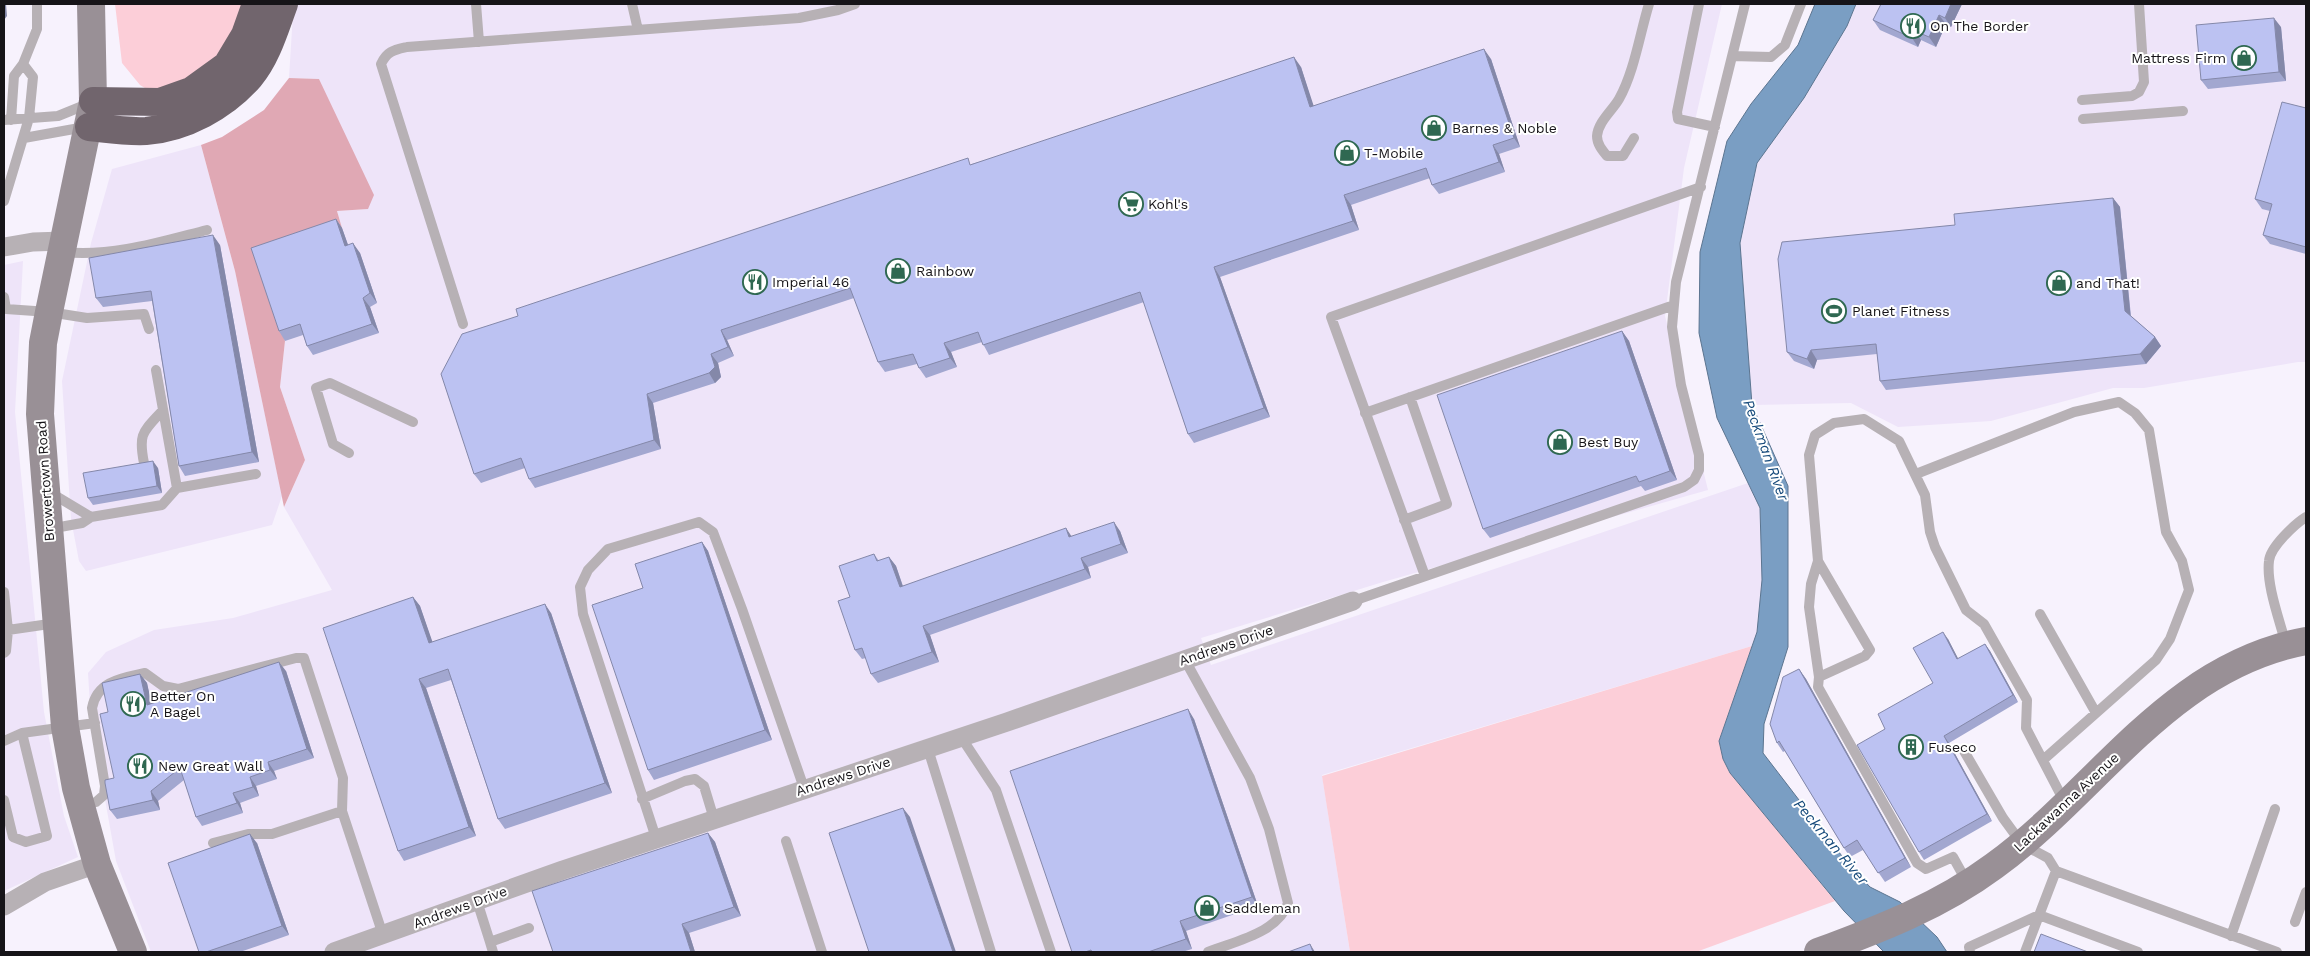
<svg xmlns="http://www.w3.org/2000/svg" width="2310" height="956" viewBox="0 0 2310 956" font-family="'Work Sans',sans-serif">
<rect width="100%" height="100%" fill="#f7f2fd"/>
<path fill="#eee4f9" d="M297 4H1722L1684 168 1665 316 1708 490 1383 582 1201 638 1211 665 1748 483 1760 508 1762 580 1757 632 1752 646 1322 775 1350 952H151L116 861 91 721 88 673 106 652 154 630 233 618 332 590 284 507 305 460 280 387 285 341 342 228 337 211 368 209 319 79 289 78 293 13Z
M1856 4H2306V362H2298L2144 388H2113L1991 421 1898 427 1851 403 1752 405 1740 243 1757 163 1804 98 1847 26Z
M201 145 235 271 282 496 272 525 86 571 79 561 71 519 62 381 91 243 112 169Z
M23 261 15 412 44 712 64 816 78 857 4 891V265Z"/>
<path fill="#fcced8" d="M115 4H248L224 57 184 83 153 93 140 85 122 63Z
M1752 646 1719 741 1723 759 1730 773 1835 901 1696 952H1350L1322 776Z"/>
<path fill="#e0a8b4" d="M289 78 319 79 374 195 368 209 337 211 342 228 257 257 285 341 280 387 305 460 284 507 235 271 201 145 222 137 264 110Z"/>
<path fill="#7a9ec3" stroke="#5c7590" d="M1815 4H1856L1847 26 1804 98 1757 163 1740 243 1752 405 1788 486V647L1764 724 1763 753 1845 860 1870 887 1900 902 1937 937 1947 952H1884L1844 911 1730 773 1723 759 1719 741 1757 632 1762 580 1760 508 1717 418 1699 333 1700 252 1727 141 1751 104 1798 45Z"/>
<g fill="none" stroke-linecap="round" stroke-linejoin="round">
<path stroke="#b7b1b5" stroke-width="10" d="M476 4 479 42
M632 4 638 30
M1699 4 1677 112 1678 119 1715 127
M1732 56 1771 57 1785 45 1801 4
M2082 100 2132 96 2139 92 2144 82 2139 4
M2083 119 2183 111
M4 120 58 116 90 103
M11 120 14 76 23 64 37 29V4
M24 138 85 127
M1634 138 1623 156H1607C1602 150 1597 144 1597 136 1598 122 1612 111 1619 99 1634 73 1640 33 1649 4
M4 201 29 118 33 77 23 64
M63 252C113 257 160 242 207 230
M4 297 6 309 49 312 87 318 144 314 149 329
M463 324 381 64C387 51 394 50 407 47L799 18 838 10 855 4
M156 370 177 488
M1365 413 1674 305
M349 453 333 444 316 388 330 383 413 422
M144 463C138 433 143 432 163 410
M1916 474 2074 412 2119 402 2135 413 2149 430 2166 532 2182 561 2189 590 2170 639 2156 660 2043 760
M91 517 162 505 177 488 256 474
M1404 520 1447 504 1410 397
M49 529 82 523 91 517 51 493
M1818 561 1870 650 1865 656 1819 677
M1425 576 1331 317 1701 187
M4 592 8 630 56 623
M1353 601 1684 487 1694 480 1699 470V455L1681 385 1672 327 1676 282 1745 4
M2040 614 2096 713
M2286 645C2280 621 2266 585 2269 561 2270 547 2295 524 2306 517
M4 653 6 651 8 630
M1185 660 1250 778 1269 829 1288 903C1278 933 1235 941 1208 952
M961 737 996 790 1051 952
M4 741 22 733 95 723
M928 749 991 952
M1964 751 2003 818 2022 844 2048 858 2056 871 2025 952
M642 799 685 781 695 779 704 786 714 819
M4 800 13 837 26 842 47 836 22 733
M81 806 96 802 104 795 105 786 92 708C97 681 122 678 145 673L163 686 178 689 296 658H304L343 778 342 811 383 935
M656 838 583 614 580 587 588 570 608 549 699 522 713 532 742 609 804 788
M786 841 822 952
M213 843 248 834H272L342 811
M2056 871 2277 952
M1968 884 1953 857 1926 869 1917 863 1818 687 1819 677 1809 607 1811 584 1818 561 1809 455 1815 435 1834 423 1864 419 1899 441 1925 495 1930 532 1935 547 1966 610 1984 624 2027 700 2026 728 2065 803
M477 901 490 942
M2295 922 2306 892
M2231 936 2275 809
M493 952 490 942 529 928
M1970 952 1969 947 2039 915 2138 952"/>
<path stroke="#b7b1b5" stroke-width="19" d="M4 247 33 242 64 241
M4 906 45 882 97 864
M334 952 563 870 1007 722 1353 601"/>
<path stroke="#999096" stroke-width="28" d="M91 4 93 101 49 312 43 343 40 414 65 727 76 788 97 864 133 952
M1818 952C1880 929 1940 906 1994 866 2100 789 2168 667 2306 641"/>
<path stroke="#71656d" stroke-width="28" d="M93 101 160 102 191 91 227 65 245 35 256 4
M89 127C108 129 127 132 146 131 185 128 225 106 250 77 267 57 275 28 284 4"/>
</g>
<path fill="#a2a7d0" d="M1881 4H1962L1951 27 1946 24 1936 47 1921 40 1918 47 1880 30 1873 20Z
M2281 27 2286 81 2208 89 2201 80Z
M1491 59 1520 147 1499 154 1505 172 1439 194 1432 185 1430 178 1351 205 1359 230 1220 277 1270 417 1194 443 1188 434 1144 302 989 355 982 342 951 352 957 367 926 378 919 368 917 364 885 372 878 362 854 298 727 340 734 356 718 363 721 377 715 383 653 403 661 449 535 488 529 479 525 468 481 483 474 474 972 164 1301 67 1313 106Z
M2306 108V254L2270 244 2263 235 2270 211 2262 209 2255 199Z
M2113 198 2120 207 2131 316 2155 337 2161 346 2146 364 1886 390 1880 381 1877 354 1817 360 1814 369 1794 361 1787 352 1955 225Z
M336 219 342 228 348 245 360 253 377 303 370 307 379 333 313 355 307 346 303 335 285 341 279 331Z
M220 245 259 462 185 476 179 466 152 301 103 307 96 298Z
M1622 331 1629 341 1677 480 1645 491 1641 486 1490 538 1483 529Z
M158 468 162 493 93 505 88 498Z
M1120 531 1128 553 1088 567 1091 578 930 635 939 662 878 683 871 674 866 658 862 659 855 650 850 597 874 554 879 561 889 557 896 566 903 586 1072 536Z
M702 542 708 551 772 740 654 780 648 770 643 588Z
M413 597 420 606 432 642 551 613 612 793 505 829 498 819 451 680 426 688 476 836 404 861 398 851Z
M1948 639 1958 659 1985 644 1990 651 2018 702 1949 743 1992 821 1924 860 1919 852 1933 683Z
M1799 669 1806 679 1911 867 1885 882 1863 850 1850 857 1844 848 1785 751 1783 752 1777 743Z
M286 671 314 758 274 771 277 779 256 786 259 796 240 803 243 813 202 826 196 817 184 780 158 801 160 810 117 819 110 810 114 778 108 712 140 674 147 683 151 704Z
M1194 719 1258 906 1186 931 1192 949 1182 952H1072Z
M708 833 715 842 741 916 689 933 695 952H553Z
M257 843 289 935 240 952H199Z"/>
<path fill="#8488a9" d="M4 4H6L7 16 4 20Z
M1951 4H1962L1951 27 1945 18Z
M1939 15 1946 24 1936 47 1929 37Z
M2274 18 2281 27 2286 81 2279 72Z
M1915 31 1921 40 1918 47 1912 38Z
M1484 49 1491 59 1520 147 1514 138Z
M1294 57 1301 67 1317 116 1310 107Z
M1493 145 1499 154 1505 172 1499 162Z
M1344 195 1351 205 1359 230 1353 221Z
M2113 198 2120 207 2131 320 2125 311Z
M336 219 342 228 352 256 345 246Z
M213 235 220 245 259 462 252 452Z
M353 243 360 253 377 303 370 293Z
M1214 267 1220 277 1270 417 1264 408Z
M363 298 370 307 379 333 372 324Z
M721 330 727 340 734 356 728 347Z
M1622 331 1629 341 1677 480 1670 471Z
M2155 337 2161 346 2146 364 2140 354Z
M944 343 951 352 957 367 950 358Z
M1811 350 1817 360 1814 369 1807 359Z
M711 354 718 363 721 377 715 383 709 373Z
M647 394 653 403 661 449 654 440Z
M153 461 158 468 162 493 157 486Z
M1114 522 1120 531 1128 553 1121 544Z
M1066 528 1072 537H1069Z
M702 542 708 551 772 740 765 730Z
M889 557 896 566 906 596 900 587Z
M1081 558 1088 567 1091 578 1085 569Z
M413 597 420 606 436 652 429 643Z
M545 604 551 613 612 793 605 783Z
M923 626 930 635 939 662 932 652Z
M1943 632 1948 639 1962 666 1957 659Z
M1985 644 1990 651 2018 702 2013 695Z
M279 662 286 671 314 758 307 749Z
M1799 669 1806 679 1911 867 1905 858Z
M140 674 147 683 154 714 147 705Z
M419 679 426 688 476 836 469 827Z
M1188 709 1194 719 1258 906 1252 897Z
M1944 736 1949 743 1992 821 1987 814Z
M268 762 274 771 277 779 270 770Z
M250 777 256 786 259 796 253 787Z
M151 791 158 801 160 810 153 800Z
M233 793 240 803 243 813 237 803Z
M903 808 910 817 956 952H953Z
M708 833 715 842 741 916 734 907Z
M250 834 257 843 289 935 282 926Z
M1180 921 1186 931 1192 949 1186 939Z
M682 924 689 933 695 952H691Z
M1310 944 1315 952H1313Z"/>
<path fill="#bcc2f2" stroke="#8488a9" d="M1881 4H1951L1945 18 1939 15 1929 37 1915 31 1912 38 1873 20Z
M2274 18 2279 72 2201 80 2196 25Z
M1484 49 1514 138 1493 145 1499 162 1432 185 1426 168 1344 195 1353 221 1214 267 1264 408 1188 434 1140 292 983 345 978 332 944 343 950 358 919 368 913 354 878 362 850 288 721 330 728 347 711 354 715 367 709 373 647 394 654 440 529 479 521 458 474 474 441 374 462 334 518 316 516 309 968 158 970 165 1294 57 1310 107Z
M2282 102 2306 108V247L2263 235 2272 204 2255 199Z
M2113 198 2125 311 2155 337 2140 354 1880 381 1876 344 1811 350 1807 359 1787 352 1778 259 1782 242 1955 225 1954 214Z
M336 219 345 246 353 243 370 293 363 298 372 324 307 346 300 324 279 331 251 248Z
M213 235 252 452 179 466 151 291 96 298 89 258Z
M1622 331 1670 471 1639 482 1636 476 1483 529 1437 395Z
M153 461 157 486 88 498 83 473Z
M1114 522 1121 544 1081 558 1085 569 923 626 932 652 871 674 862 648 855 650 838 601 850 597 839 566 874 554 877 561 889 557 900 587 1066 528 1069 537Z
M702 542 765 730 648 770 592 605 643 588 635 564Z
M413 597 429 643 545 604 605 783 498 819 448 669 419 679 469 827 398 851 323 628Z
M1943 632 1957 659 1985 644 2013 695 1944 736 1987 814 1919 852 1857 745 1885 729 1878 714 1933 683 1913 648Z
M279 662 307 749 268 762 270 770 250 777 253 787 233 793 237 803 196 817 180 768 151 791 153 800 110 810 105 783V780L114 778 100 714 108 712 102 683 140 674 147 705Z
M1799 669 1905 858 1878 873 1857 840 1844 848 1779 741 1777 743 1770 724 1783 677Z
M1188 709 1252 897 1180 921 1186 939 1148 952H1092L1091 950 1085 952H1072L1010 771Z
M903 808 953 952H869L829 833Z
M708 833 734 907 682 924 691 952H553L532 891Z
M250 834 282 926 206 952H199L168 863Z
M2041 934 2088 952H2034Z
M1310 944 1313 952H1288Z"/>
<defs>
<symbol id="restaurant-ring" viewBox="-11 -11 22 22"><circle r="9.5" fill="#fff" stroke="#2f6851" stroke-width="1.5"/><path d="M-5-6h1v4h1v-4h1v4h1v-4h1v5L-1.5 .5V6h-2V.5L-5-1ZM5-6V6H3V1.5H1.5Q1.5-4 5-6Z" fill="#2f6851"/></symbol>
<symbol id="shop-ring" viewBox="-11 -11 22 22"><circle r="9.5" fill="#fff" stroke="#2f6851" stroke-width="1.5"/><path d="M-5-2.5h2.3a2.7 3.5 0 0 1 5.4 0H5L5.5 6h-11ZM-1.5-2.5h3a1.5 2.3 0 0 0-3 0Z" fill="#2f6851"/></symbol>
<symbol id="supermarket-ring" viewBox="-11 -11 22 22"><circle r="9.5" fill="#fff" stroke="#2f6851" stroke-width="1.5"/><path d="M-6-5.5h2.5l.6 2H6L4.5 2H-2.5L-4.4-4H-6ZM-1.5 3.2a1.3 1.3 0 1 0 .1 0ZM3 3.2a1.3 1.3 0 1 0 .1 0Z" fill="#2f6851"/></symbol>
<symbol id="stadium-ring" viewBox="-11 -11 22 22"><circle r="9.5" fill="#fff" stroke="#2f6851" stroke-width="1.5"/><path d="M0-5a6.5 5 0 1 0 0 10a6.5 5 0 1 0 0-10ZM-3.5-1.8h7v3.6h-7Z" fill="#2f6851"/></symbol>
<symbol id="building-ring" viewBox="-11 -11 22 22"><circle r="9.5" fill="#fff" stroke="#2f6851" stroke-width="1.5"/><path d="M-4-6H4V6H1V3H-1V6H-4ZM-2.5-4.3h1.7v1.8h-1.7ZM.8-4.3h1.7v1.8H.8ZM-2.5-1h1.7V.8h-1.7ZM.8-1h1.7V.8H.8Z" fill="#2f6851"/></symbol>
</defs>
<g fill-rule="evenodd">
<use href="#restaurant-ring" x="1899" y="12" width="28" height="28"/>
<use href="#shop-ring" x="2230" y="44" width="28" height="28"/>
<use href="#shop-ring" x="1420" y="114" width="28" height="28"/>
<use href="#shop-ring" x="1333" y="139" width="28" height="28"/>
<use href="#supermarket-ring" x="1117" y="190" width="28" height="28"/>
<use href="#shop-ring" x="884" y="257" width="28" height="28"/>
<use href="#restaurant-ring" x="741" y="268" width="28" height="28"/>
<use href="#shop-ring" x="2045" y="269" width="28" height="28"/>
<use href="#stadium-ring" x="1820" y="297" width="28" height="28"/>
<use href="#shop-ring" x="1546" y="428" width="28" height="28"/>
<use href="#restaurant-ring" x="119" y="690" width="28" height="28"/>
<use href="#building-ring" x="1897" y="733" width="28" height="28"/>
<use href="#restaurant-ring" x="126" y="752" width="28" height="28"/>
<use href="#shop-ring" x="1193" y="894" width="28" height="28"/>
</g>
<g text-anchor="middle" stroke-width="4" stroke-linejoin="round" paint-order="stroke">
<g font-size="14" fill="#161418" stroke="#fff" text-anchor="start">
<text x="1930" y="31">On The Border</text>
<text x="2226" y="63" text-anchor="end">Mattress Firm</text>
<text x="1452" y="133">Barnes &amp; Noble</text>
<text x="1364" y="158">T-Mobile</text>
<text x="1148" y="209">Kohl's</text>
<text x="916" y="276">Rainbow</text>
<text x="772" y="287">Imperial 46</text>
<text x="2076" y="288">and That!</text>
<text x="1852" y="316">Planet Fitness</text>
<text x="1578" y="447">Best Buy</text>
<text x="150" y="701">Better On<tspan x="150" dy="16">A Bagel</tspan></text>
<text x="1928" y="752">Fuseco</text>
<text x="158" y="771">New Great Wall</text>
<text x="1224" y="913">Saddleman</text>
</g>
<g font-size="14" fill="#161418" stroke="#fff">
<text transform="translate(45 481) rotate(-94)" y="5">Browertown Road</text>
<text transform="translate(1226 645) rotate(-19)" y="5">Andrews Drive</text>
<text transform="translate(843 776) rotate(-18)" y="5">Andrews Drive</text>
<text transform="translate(2066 802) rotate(-43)" y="5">Lackawanna Avenue</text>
<text transform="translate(460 907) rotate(-20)" y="5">Andrews Drive</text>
</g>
<g font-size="15" font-style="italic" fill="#164a7b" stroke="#fff">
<text transform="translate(1766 450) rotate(70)" y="5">Peckman River</text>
<text transform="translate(1831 842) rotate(50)" y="5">Peckman River</text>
</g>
</g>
<rect width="2310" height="956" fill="none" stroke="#161418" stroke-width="10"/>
</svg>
